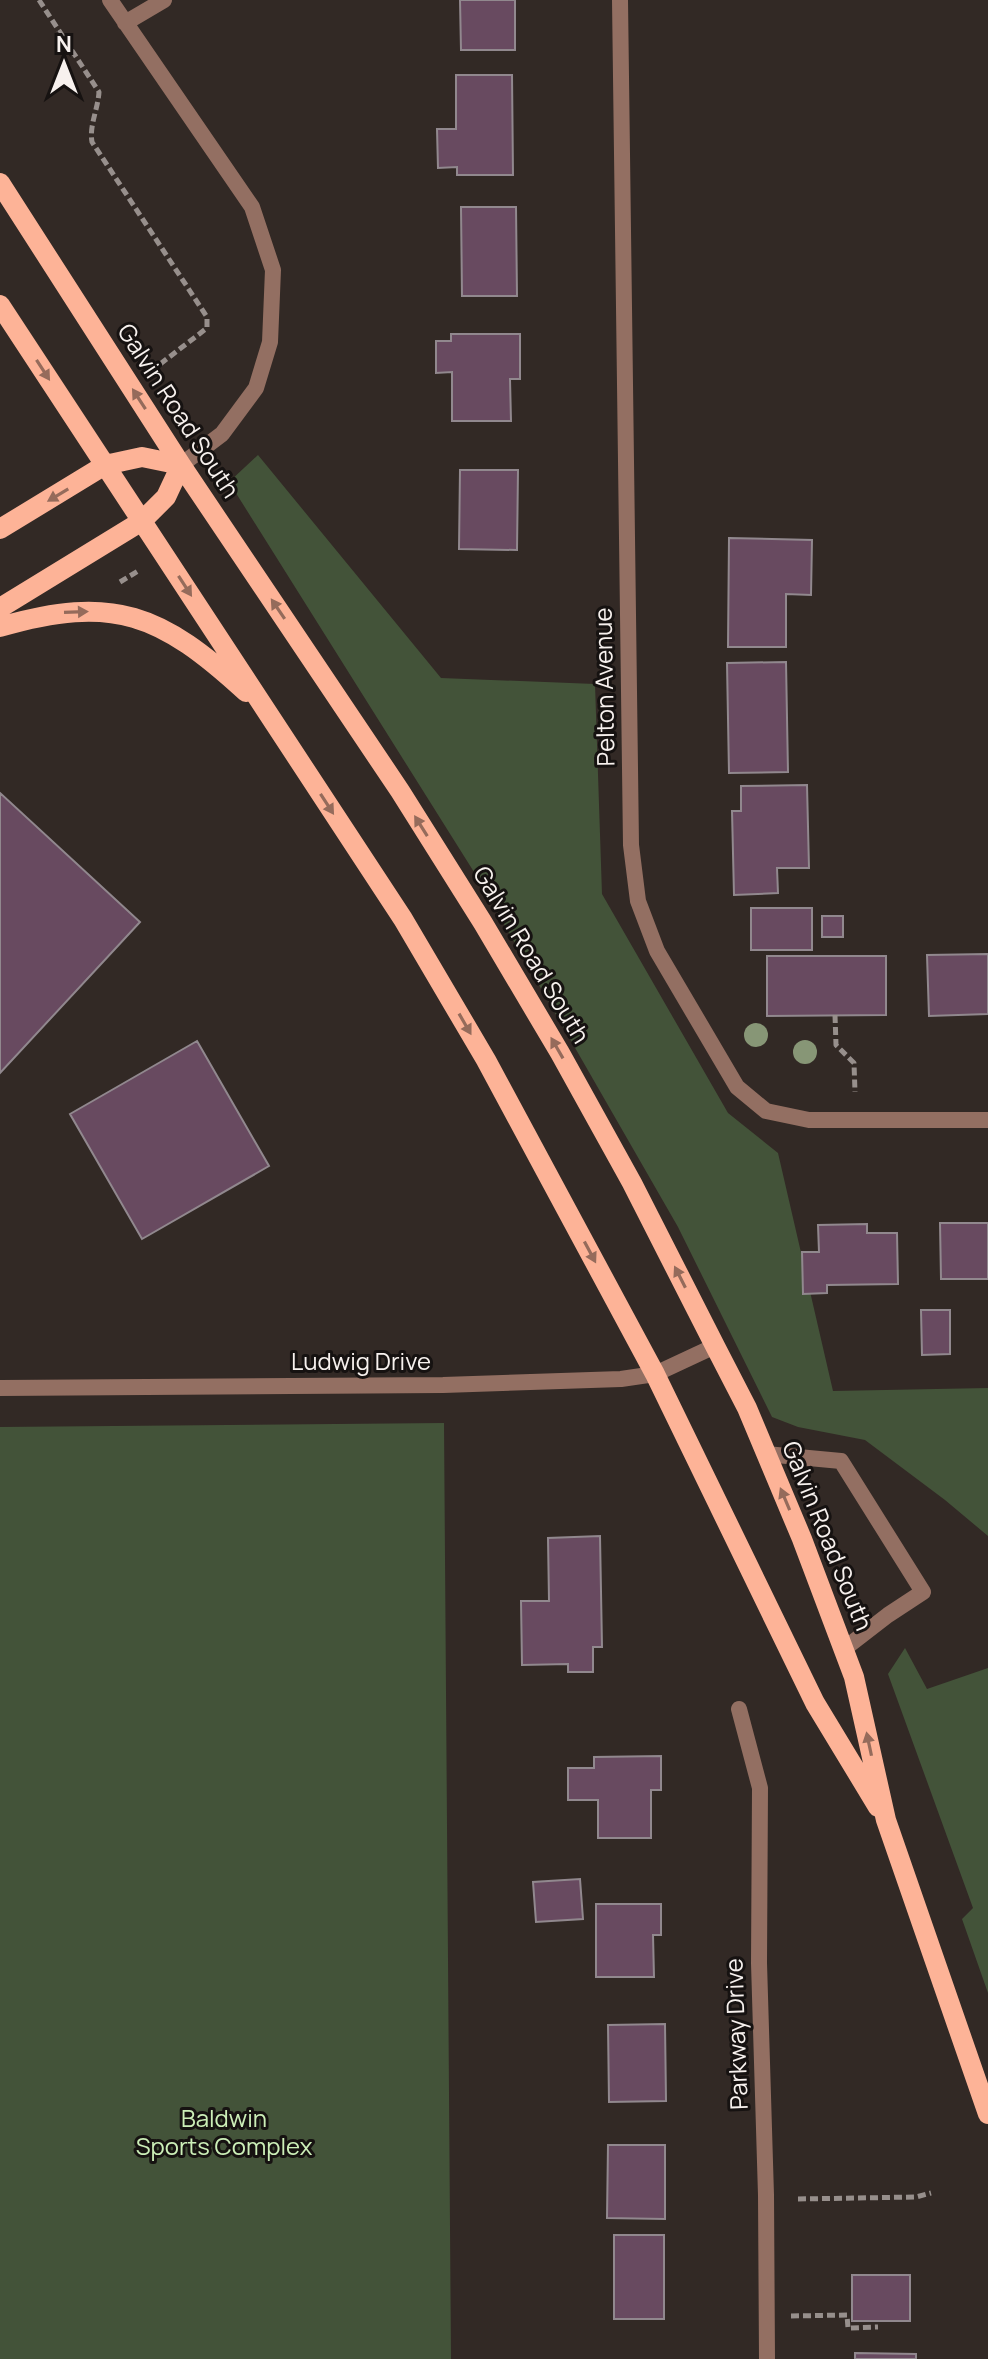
<svg xmlns="http://www.w3.org/2000/svg" width="988" height="2359" viewBox="0 0 988 2359" font-family="Manrope,sans-serif">
<rect width="100%" height="100%" fill="#322925"/>
<path fill="#435339" d="M258 455 441 678 595 684 602 894 728 1113 778 1153 833 1391 988 1388V1536L945 1500 865 1440 798 1427 772 1417 678 1227 474 872 229 482Z
M444 1423 451 2359H0V1427Z
M905 1648 927 1689 988 1668V1993L962 1919 973 1908 888 1674Z"/>
<path fill="#684a60" stroke="#91888e" stroke-width="2" d="M460 0H515V50H461Z
M456 75H512L513 175H457V167L438 168 437 129H456Z
M461 207H516L517 296H462Z
M451 334H520V379H510L511 421H452V372L436 373V341H451Z
M460 470H518L517 550 459 549Z
M729 538 812 540 811 595 786 594V647H728Z
M786 662 788 772 729 773 727 663Z
M807 785 809 868H777L778 893 734 895 732 811H741V786Z
M0 793 140 922 0 1073Z
M751 908H812V950H751Z
M822 916H843V937H822Z
M988 954V1014L929 1016 927 955Z
M767 956H886V1015L767 1016Z
M197 1041 269 1166 142 1239 70 1114Z
M940 1223H988V1279H941Z
M867 1224V1233H897L898 1284 827 1285V1293L803 1294 802 1252H819L818 1225Z
M921 1310H950V1354L922 1355Z
M600 1536 602 1647H593V1672H568V1664L522 1665 521 1601H549L548 1538Z
M661 1756V1790H651V1838H598V1800H568V1768H594V1757Z
M580 1879 583 1919 536 1922 533 1882Z
M596 1904H661V1935H653L654 1977H596Z
M665 2024 666 2101 609 2102 608 2025Z
M608 2145H665V2219L607 2218Z
M614 2235H664V2319H614Z
M852 2275H910V2321H852Z
M855 2353 916 2354V2359H855Z"/>
<g fill="none" stroke-linecap="round" stroke-linejoin="round">
<path stroke="#978f8c" stroke-width="5" stroke-dasharray="8 4" stroke-linecap="butt" d="M39 0 99 92C98 109 89 126 92 142L207 317V328L155 368
M120 582 138 571
M835 1015 836 1045 854 1063 855 1092
M798 2199 916 2197 931 2193
M791 2316 847 2315 848 2328 878 2327"/>
<path stroke="#936f62" stroke-width="16" d="M110 0 252 207 273 270 270 342 256 388 222 434 181 465
M125 23 164 0
M766 1454 841 1461 923 1592 888 1615 844 1649"/>
<path stroke="#936f62" stroke-width="16" d="M620 0 631 845 638 901 657 951 737 1087 766 1111 809 1120H988
M0 1388 443 1385 621 1379 655 1374 715 1346
M739 1709 760 1788 759 1963 766 2195 767 2359"/>
<path stroke="#fdb397" stroke-width="20" d="M0 183 181 465 400 791 483 923 560 1053 632 1183 715 1346 747 1408 802 1539 854 1677 886 1820 988 2114
M0 305 403 919 486 1060 655 1374 815 1703 878 1807
M0 529 105 465 142 457 181 465
M0 608 142 521 166 497 181 465
M0 627C114 594 161 614 246 692"/>
</g>
<g fill="#879676">
<circle cx="756" cy="1035" r="12"/>
<circle cx="805" cy="1052" r="12"/>
</g>
<defs><path id="oneway-solid" d="M-6-.8H1V-3.2L6.5 0L1 3.2V.8H-6Z" transform="scale(2)"/></defs>
<g fill="#956b5b">
<use href="#oneway-solid" transform="translate(43 370) rotate(57)"/>
<use href="#oneway-solid" transform="translate(139 399) rotate(-123)"/>
<use href="#oneway-solid" transform="translate(58 495) rotate(149)"/>
<use href="#oneway-solid" transform="translate(185 586) rotate(57)"/>
<use href="#oneway-solid" transform="translate(278 609) rotate(-124)"/>
<use href="#oneway-solid" transform="translate(76 612) rotate(-2)"/>
<use href="#oneway-solid" transform="translate(327 804) rotate(57)"/>
<use href="#oneway-solid" transform="translate(421 826) rotate(-122)"/>
<use href="#oneway-solid" transform="translate(465 1024) rotate(60)"/>
<use href="#oneway-solid" transform="translate(557 1048) rotate(-120)"/>
<use href="#oneway-solid" transform="translate(590 1252) rotate(62)"/>
<use href="#oneway-solid" transform="translate(680 1277) rotate(-117)"/>
<use href="#oneway-solid" transform="translate(785 1499) rotate(-113)"/>
<use href="#oneway-solid" transform="translate(869 1744) rotate(-102)"/>
</g>
<g text-anchor="middle" stroke-width="6" stroke-linejoin="round" paint-order="stroke">
<g font-size="24" fill="#f7f1ee" stroke="#161211">
<text transform="translate(178 411) rotate(57)" y="8">Galvin Road South</text>
<text transform="translate(605 687) rotate(-91)" y="8">Pelton Avenue</text>
<text transform="translate(531 955) rotate(59)" y="8">Galvin Road South</text>
<text x="361" y="1370">Ludwig Drive</text>
<text transform="translate(827 1536) rotate(68)" y="8">Galvin Road South</text>
<text transform="translate(737 2034) rotate(-92)" y="8">Parkway Drive</text>
</g>
<g font-size="24" fill="#ccefb8" stroke="#161211">
<text x="224" y="2127">Baldwin<tspan x="224" dy="28">Sports Complex</tspan></text>
</g>
</g>
<g transform="translate(64 64)" stroke="#161211" stroke-width="6" paint-order="stroke">
<path d="M0-6L14 30L0 20L-14 30Z" fill="#f7f1ee"/>
<text y="-12" font-size="22" font-weight="bold" text-anchor="middle" fill="#f7f1ee">N</text>
</g>
</svg>
